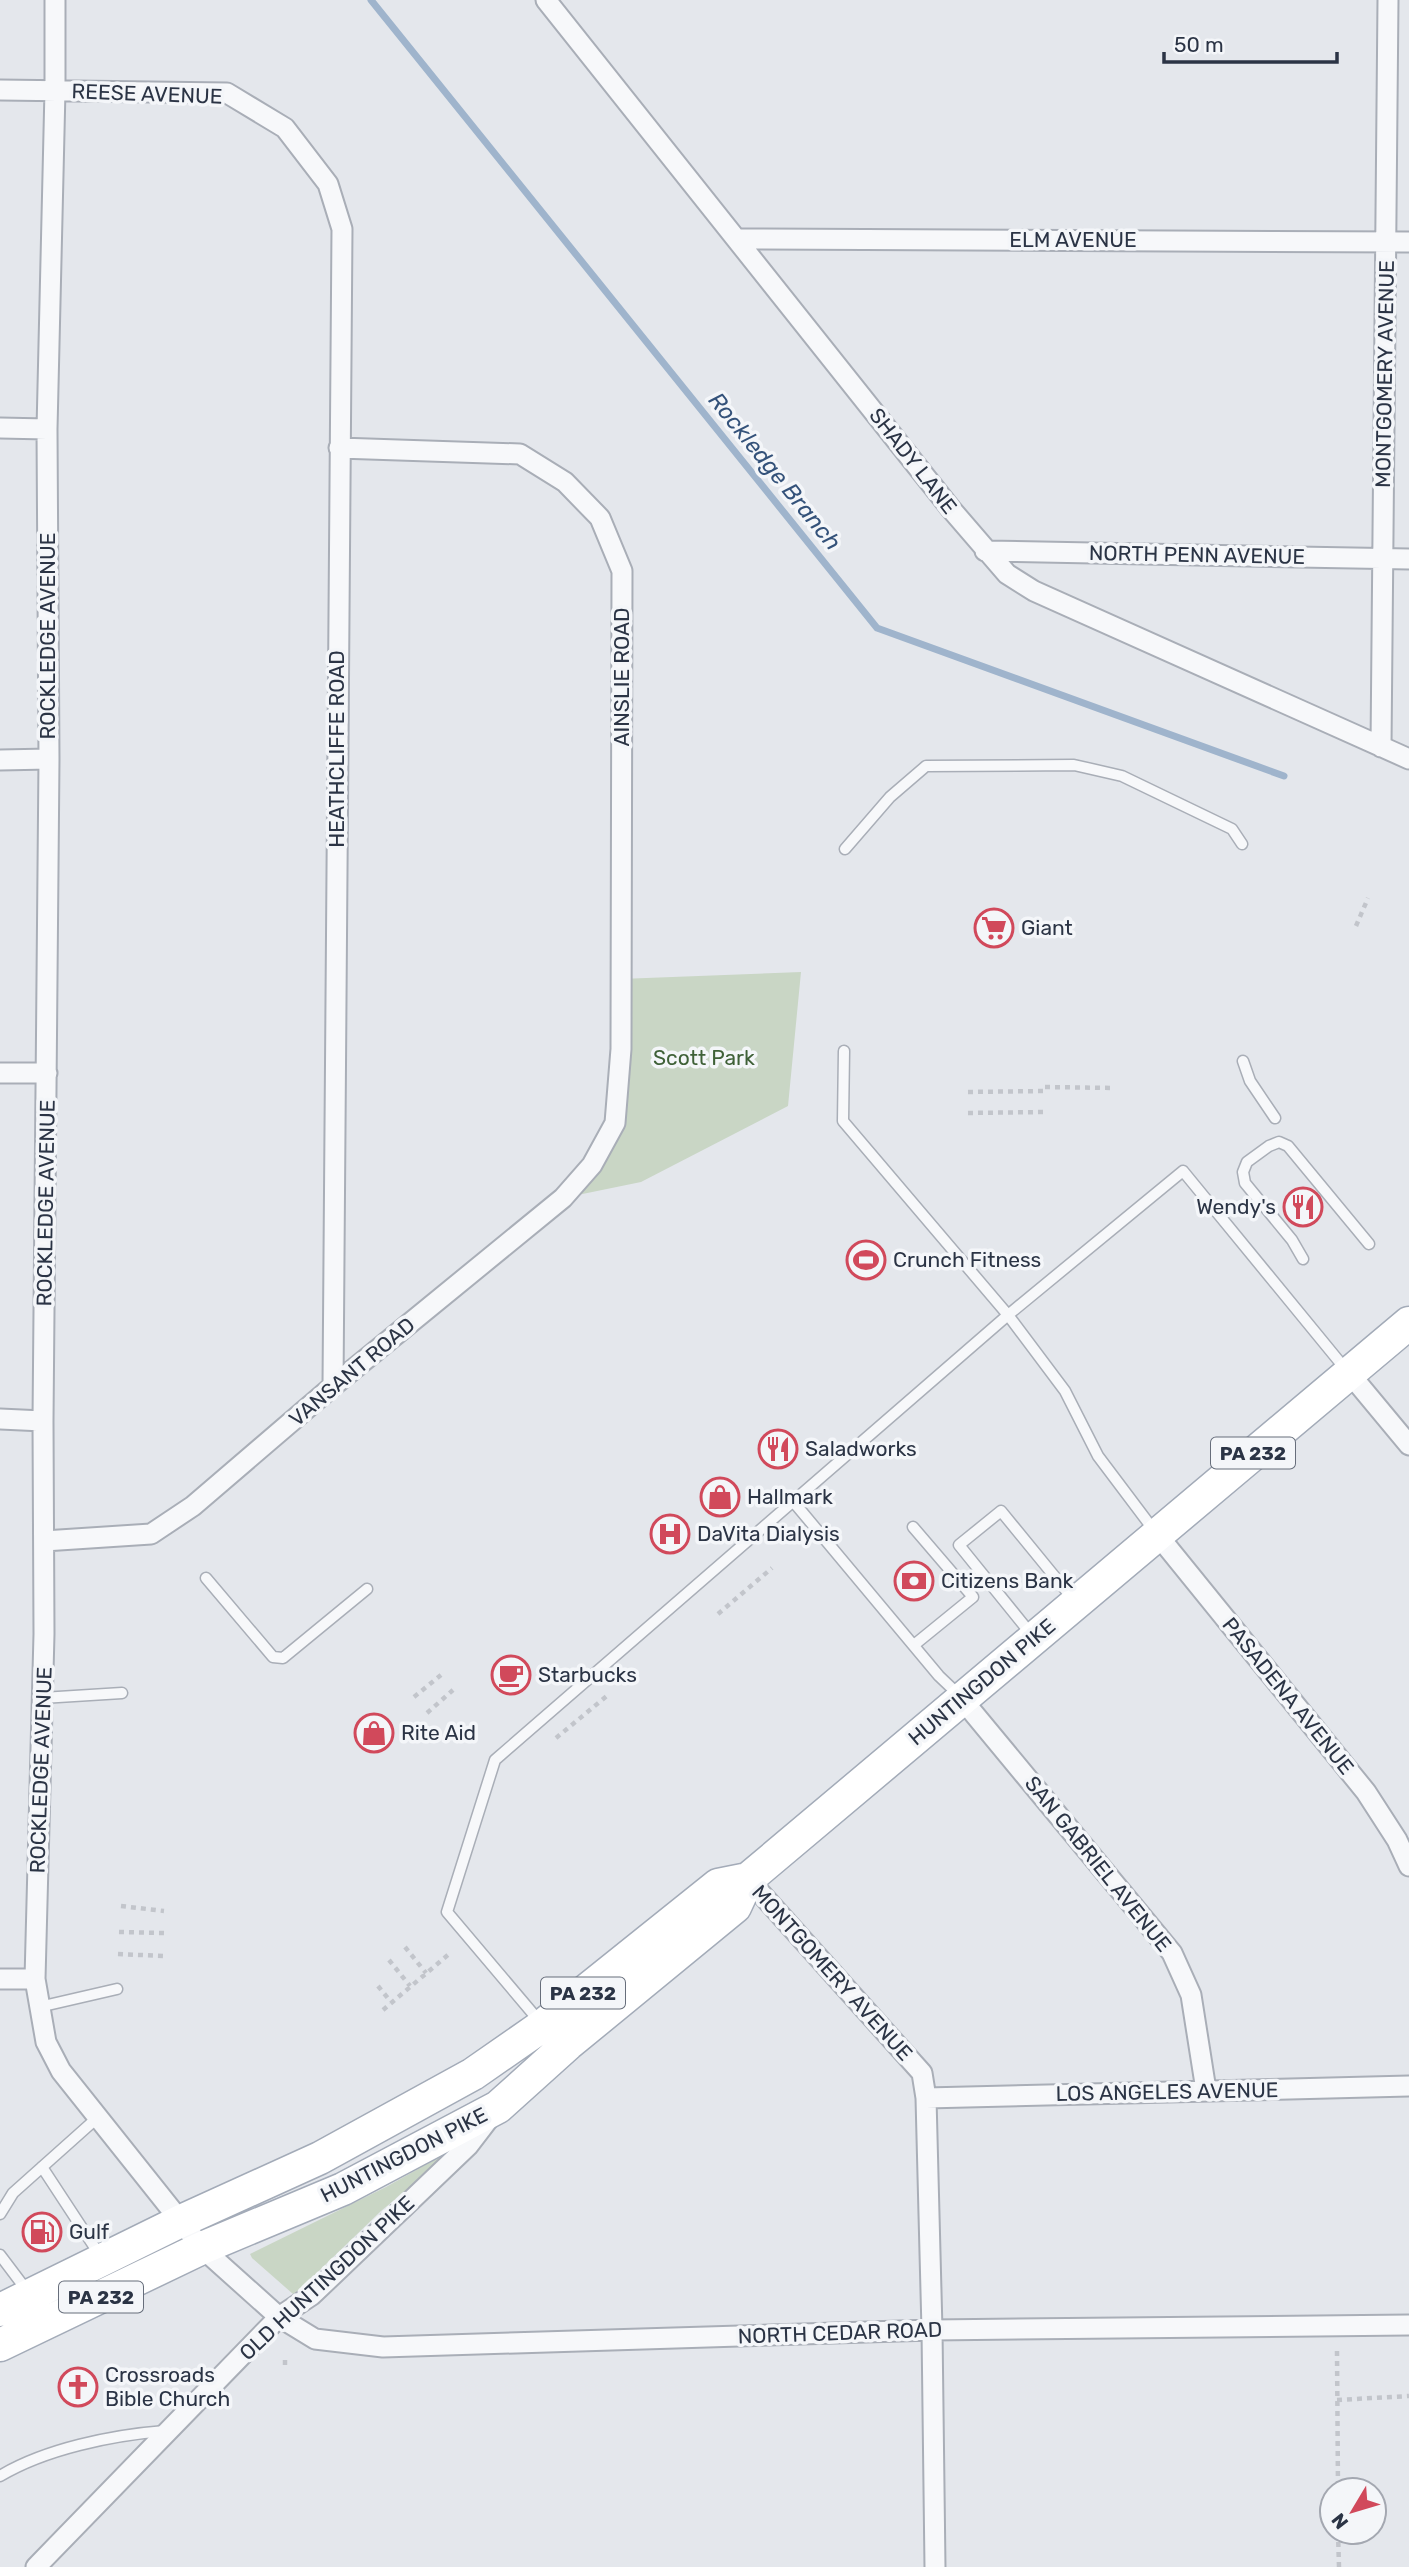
<svg xmlns="http://www.w3.org/2000/svg" width="1409" height="2567" viewBox="0 0 1409 2567" font-family="Rubik,sans-serif">
<rect width="100%" height="100%" fill="#e4e7ec"/>
<path fill="#c9d6c5" d="M801 972 788 1106 641 1182 563 1198 615 1123 620 979Z
M443 2155 445 2156 442 2161 381 2211 296 2293 293 2294 252 2258 250 2254 386 2187Z"/>
<g fill="none" stroke-linecap="round" stroke-linejoin="round">
<path stroke="#9fb4cc" stroke-width="7" d="M371 0 877 628 1284 776"/>
<defs>
<path id="service" d="M845 849 890 797 926 766 1074 765 1122 776 1232 829 1242 844
M844 1051 843 1121 1008 1315 1065 1391 1098 1456 1156 1533
M1243 1061 1250 1081 1275 1118
M1303 1259 1292 1240 1245 1183 1243 1172 1247 1162 1269 1146 1279 1142 1288 1146 1369 1244
M792 1500 939 1676 960 1696
M913 1527 973 1597 914 1645
M206 1578 273 1657 283 1658 367 1589
M1031 1634 959 1545 1001 1511 1073 1599
M42 1698 122 1693
M39 2007 117 1989
M540 2022 447 1912 495 1760 1008 1315 1183 1171 1347 1371
M42 2167 101 2257
M0 2214 13 2193 97 2118
M0 2255 28 2292
M0 2476C45 2449 112 2435 165 2431"/>
<path id="minor" d="M55 0V90L47 429 49 759 43 1421 44 1634 35 1979 46 2042 61 2071 202 2248 279 2317 315 2339 383 2347 932 2330 1409 2325
M546 0 951 509 1007 574 1034 591 1409 759
M0 90 227 93 285 128 328 184 342 229 333 1386
M737 239 1409 242
M0 428 47 429
M985 551 1409 559
M1381 747 1388 0
M0 760 49 759
M0 1073H47
M1350 1374 1409 1445
M0 1419 43 1421
M1156 1533 1366 1792 1397 1840 1409 1866
M44 1541 151 1534 193 1506 333 1386 563 1198 592 1165 615 1123 621 1049 622 571 600 518 565 482 520 454 339 448
M961 1698 1172 1953 1191 1995 1206 2090
M748 1879 922 2073 926 2098 932 2330 935 2567
M0 1979H35
M926 2098 1409 2086
M36 2567 279 2317 312 2295 468 2146 491 2116"/>
<path id="primary" d="M0 2310 179 2222 320 2158 473 2074 542 2026 718 1885 748 1879
M0 2345 202 2248 343 2189 498 2107 568 2044 735 1907 748 1879 1409 1323"/>
</defs>
<use href="#service" stroke="#a9aeb7" stroke-width="13"/>
<use href="#minor" stroke="#a9aeb7" stroke-width="23"/>
<use href="#primary" stroke="#a3abb8" stroke-width="35"/>
<path stroke="#c2c5cb" stroke-width="4.5" stroke-dasharray="5 5" stroke-linecap="butt" d="M1356 926 1368 898
M1045 1087 1114 1088
M968 1092 1045 1091
M968 1113 1046 1112
M718 1614 772 1568
M414 1697 441 1675
M427 1713 453 1690
M556 1738 608 1695
M121 1906 164 1911
M119 1932 164 1933
M405 1947 426 1973
M118 1954 163 1956
M389 1960 410 1986
M378 1986 391 2002
M383 2010 449 1954
M1337 2351 1338 2490
M285 2360V2365
M1337 2400 1409 2396
M1338 2532 1339 2567"/>
<use href="#service" stroke="#f7f8fa" stroke-width="10"/>
<use href="#minor" stroke="#f7f8fa" stroke-width="19"/>
<use href="#primary" stroke="#fff" stroke-width="32"/>
</g>
<defs>
<symbol id="supermarket-ring" viewBox="-11 -11 22 22"><circle r="9.5" fill="#f4f6f9" stroke="#d1495b" stroke-width="1.5"/><path d="M-6-5.5h2.5l.6 2H6L4.5 2H-2.5L-4.4-4H-6ZM-1.5 3.2a1.3 1.3 0 1 0 .1 0ZM3 3.2a1.3 1.3 0 1 0 .1 0Z" fill="#d1495b"/></symbol>
<symbol id="restaurant-ring" viewBox="-11 -11 22 22"><circle r="9.5" fill="#f4f6f9" stroke="#d1495b" stroke-width="1.5"/><path d="M-5-6h1v4h1v-4h1v4h1v-4h1v5L-1.5 .5V6h-2V.5L-5-1ZM5-6V6H3V1.5H1.5Q1.5-4 5-6Z" fill="#d1495b"/></symbol>
<symbol id="stadium-ring" viewBox="-11 -11 22 22"><circle r="9.5" fill="#f4f6f9" stroke="#d1495b" stroke-width="1.5"/><path d="M0-5a6.5 5 0 1 0 0 10a6.5 5 0 1 0 0-10ZM-3.5-1.8h7v3.6h-7Z" fill="#d1495b"/></symbol>
<symbol id="shop-ring" viewBox="-11 -11 22 22"><circle r="9.5" fill="#f4f6f9" stroke="#d1495b" stroke-width="1.5"/><path d="M-5-2.5h2.3a2.7 3.5 0 0 1 5.4 0H5L5.5 6h-11ZM-1.5-2.5h3a1.5 2.3 0 0 0-3 0Z" fill="#d1495b"/></symbol>
<symbol id="hospital-ring" viewBox="-11 -11 22 22"><circle r="9.5" fill="#f4f6f9" stroke="#d1495b" stroke-width="1.5"/><path d="M-5-5h3v3.5h4V-5h3V5h-3V1.5h-4V5h-3Z" fill="#d1495b"/></symbol>
<symbol id="bank-ring" viewBox="-11 -11 22 22"><circle r="9.5" fill="#f4f6f9" stroke="#d1495b" stroke-width="1.5"/><path d="M-6-4H6V4H-6ZM0-2.3a2.3 2.3 0 1 0 0 4.6a2.3 2.3 0 1 0 0-4.6Z" fill="#d1495b"/></symbol>
<symbol id="cafe-ring" viewBox="-11 -11 22 22"><circle r="9.5" fill="#f4f6f9" stroke="#d1495b" stroke-width="1.5"/><path d="M-5.5-4.5H6V0H3Q3 3.5 0 3.5H-2.5Q-5.5 3.5-5.5 0ZM3-3.2v2h1.7v-2ZM-6 4.5H4V6H-6Z" fill="#d1495b"/></symbol>
<symbol id="fuel-ring" viewBox="-11 -11 22 22"><circle r="9.5" fill="#f4f6f9" stroke="#d1495b" stroke-width="1.5"/><path d="M-5.5-6h7V0h2V4h1.3V-2.5L3-4.5l.8-.8L6-3V5H2.5V1h-1V6h-7ZM-4.2-4.7v3.2H.2V-4.7Z" fill="#d1495b"/></symbol>
<symbol id="church-ring" viewBox="-11 -11 22 22"><circle r="9.5" fill="#f4f6f9" stroke="#d1495b" stroke-width="1.5"/><path d="M-1.2-6h2.4v3.5h3.3v2.4h-3.3V6h-2.4V-.1h-3.3v-2.4h3.3Z" fill="#d1495b"/></symbol>
</defs>
<g fill-rule="evenodd">
<use href="#supermarket-ring" x="972" y="906" width="44" height="44"/>
<use href="#restaurant-ring" x="1281" y="1185" width="44" height="44"/>
<use href="#stadium-ring" x="844" y="1238" width="44" height="44"/>
<use href="#restaurant-ring" x="756" y="1427" width="44" height="44"/>
<use href="#shop-ring" x="698" y="1475" width="44" height="44"/>
<use href="#hospital-ring" x="648" y="1512" width="44" height="44"/>
<use href="#bank-ring" x="892" y="1559" width="44" height="44"/>
<use href="#cafe-ring" x="489" y="1653" width="44" height="44"/>
<use href="#shop-ring" x="352" y="1711" width="44" height="44"/>
<use href="#fuel-ring" x="20" y="2210" width="44" height="44"/>
<use href="#church-ring" x="56" y="2365" width="44" height="44"/>
</g>
<g text-anchor="middle" stroke-width="7" stroke-linejoin="round" paint-order="stroke">
<g fill="#f4f6f9" stroke="#676e7b" stroke-width="2">
<rect x="1211" y="1437.5" width="84" height="31" rx="5"/>
<rect x="541" y="1977.5" width="84" height="31" rx="5"/>
<rect x="59" y="2281.5" width="84" height="31" rx="5"/>
</g>
<g font-size="19" font-weight="bold" fill="#2b3445">
<text x="1253" y="1460">PA 232</text>
<text x="583" y="2000">PA 232</text>
<text x="101" y="2304">PA 232</text>
</g>
<g font-size="21" fill="#2b3445" stroke="#f4f6f9">
<text transform="translate(147 94) rotate(2)" y="7">REESE AVENUE</text>
<text x="1073" y="247">ELM AVENUE</text>
<text transform="translate(1385 374) rotate(-89)" y="7">MONTGOMERY AVENUE</text>
<text transform="translate(913 461) rotate(52)" y="7">SHADY LANE</text>
<text transform="translate(1197 555) rotate(1)" y="7">NORTH PENN AVENUE</text>
<text transform="translate(48 636) rotate(-90)" y="7">ROCKLEDGE AVENUE</text>
<text transform="translate(622 677) rotate(-90)" y="7">AINSLIE ROAD</text>
<text transform="translate(337 749) rotate(-90)" y="7">HEATHCLIFFE ROAD</text>
<text transform="translate(46 1203) rotate(-89)" y="7">ROCKLEDGE AVENUE</text>
<text transform="translate(352 1372) rotate(-40)" y="7">VANSANT ROAD</text>
<text transform="translate(982 1682) rotate(-40)" y="7">HUNTINGDON PIKE</text>
<text transform="translate(1288 1696) rotate(51)" y="7">PASADENA AVENUE</text>
<text transform="translate(41 1770) rotate(-88)" y="7">ROCKLEDGE AVENUE</text>
<text transform="translate(1098 1864) rotate(51)" y="7">SAN GABRIEL AVENUE</text>
<text transform="translate(832 1973) rotate(48)" y="7">MONTGOMERY AVENUE</text>
<text transform="translate(1167 2092) rotate(-1)" y="7">LOS ANGELES AVENUE</text>
<text transform="translate(404 2155) rotate(-27)" y="7">HUNTINGDON PIKE</text>
<text transform="translate(327 2278) rotate(-43)" y="7">OLD HUNTINGDON PIKE</text>
<text transform="translate(840 2333) rotate(-2)" y="7">NORTH CEDAR ROAD</text>
</g>
<g font-size="21" fill="#2b3445" stroke="#f4f6f9" text-anchor="start">
<text x="1021" y="935">Giant</text>
<text x="1276" y="1214" text-anchor="end">Wendy's</text>
<text x="893" y="1267">Crunch Fitness</text>
<text x="805" y="1456">Saladworks</text>
<text x="747" y="1504">Hallmark</text>
<text x="697" y="1541">DaVita Dialysis</text>
<text x="941" y="1588">Citizens Bank</text>
<text x="538" y="1682">Starbucks</text>
<text x="401" y="1740">Rite Aid</text>
<text x="69" y="2239">Gulf</text>
<text x="105" y="2382">Crossroads<tspan x="105" dy="24">Bible Church</tspan></text>
</g>
<g font-size="21" fill="#3f6138" stroke="#f4f6f9">
<text x="704" y="1065">Scott Park</text>
</g>
<g font-size="23" font-style="italic" fill="#34527a" stroke="#f4f6f9">
<text transform="translate(775 471) rotate(51)" y="8">Rockledge Branch</text>
</g>
</g>
<g transform="translate(1353 2511) rotate(232)"><circle r="33" fill="#f4f6f9" stroke="#a4a8b1" stroke-width="2"/>
<path d="M0-5L12 26L0 18L-12 26Z" fill="#d1495b"/>
<text y="-10" font-size="19" font-weight="bold" text-anchor="middle" fill="#2b3445">N</text>
</g>
<path d="M1164 52v10h173v-10" fill="none" stroke="#2b3445" stroke-width="3.5"/>
<text x="1174" y="52" font-size="21" fill="#2b3445" stroke="#f4f6f9" stroke-width="5" paint-order="stroke">50 m</text>
</svg>
